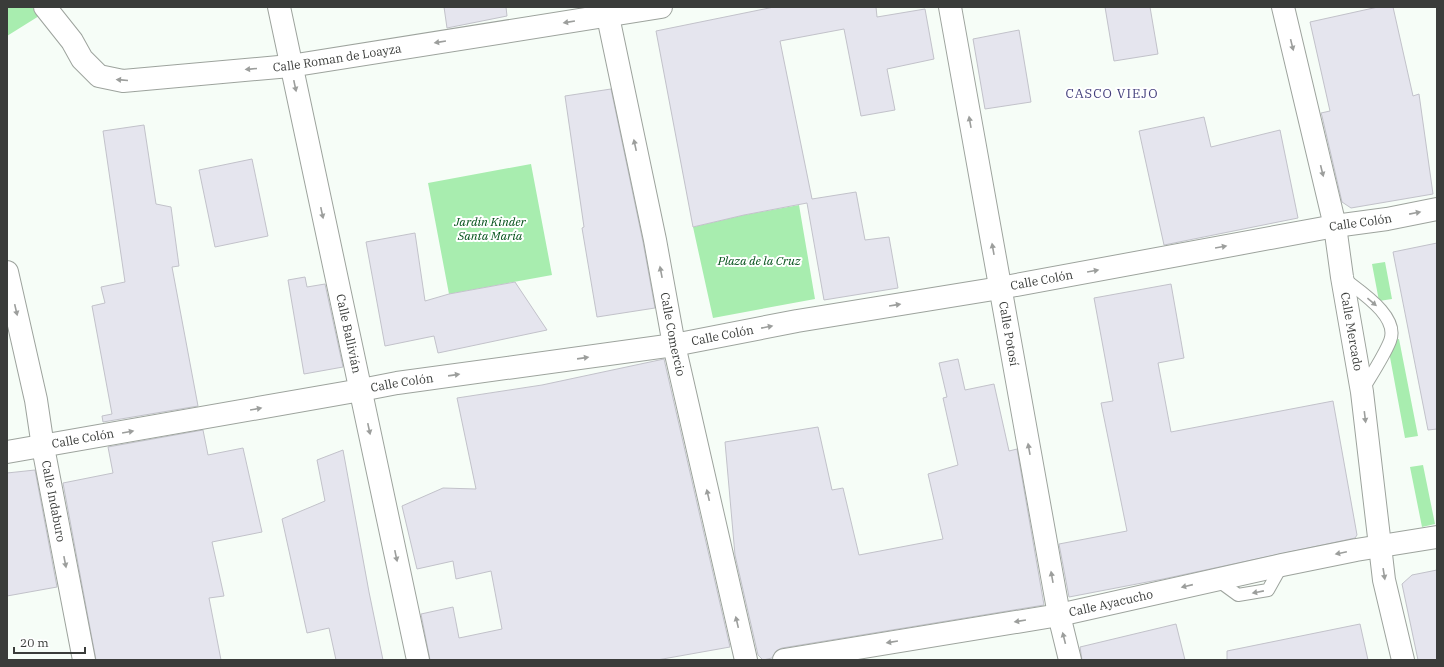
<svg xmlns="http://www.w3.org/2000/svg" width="1444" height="667" viewBox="0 0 1444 667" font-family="'IBM Plex Serif',serif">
<rect width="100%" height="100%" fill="#f6fdf7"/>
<path fill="#a8edaf" d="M7 7H32L39 16 7 36Z
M531 164 552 275 449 294 428 183Z
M799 205 815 299 713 318 693 227 744 215Z
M1385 262 1392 299 1379 301 1372 264Z
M1399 339 1418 436 1405 438 1387 341Z
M1423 465 1435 524 1422 527 1410 467Z"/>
<path fill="#e5e5ee" stroke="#c2c2ca" d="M444 7H506L507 16 447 28Z
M774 7H876L877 17 925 9 934 59 887 69 895 110 861 116 844 29 780 41 812 199 856 192 865 240 889 237 898 288 824 300 807 203 744 215 693 227 656 31Z
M1105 7H1150L1158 54 1114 61Z
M1378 7H1393L1413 96 1419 94 1433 194 1351 208 1342 202 1322 116 1321 113 1330 111 1310 22Z
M1019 30 1031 102 985 109 973 39Z
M611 89 643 242 655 308 597 317 582 228 584 227 565 96Z
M1204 117 1211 147 1280 130 1298 218 1164 245 1139 131Z
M144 125 156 204 171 207 179 266 172 267 198 406 103 422 102 416 112 414 92 306 105 303 101 287 125 282 103 131Z
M252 159 268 236 215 247 199 170Z
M415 233 425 301 449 294 515 282 547 330 438 353 434 336 385 346 366 242Z
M1437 243V429L1428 430 1393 252Z
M305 277 307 287 325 284 343 367 304 374 288 280Z
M1171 284 1184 358 1158 363 1171 432 1333 401 1357 535 1355 538 1163 579 1069 597 1059 544 1127 531 1101 403 1113 401 1094 298Z
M664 359 730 647 657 660H430L421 614 453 607 459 638 502 629 491 571 456 579 453 561 417 569 402 506 443 488 476 489 457 398 542 385Z
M958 359 965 390 994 384 1009 451 1017 449 1044 605 782 648 776 651 772 658 763 660 758 655 735 555 725 442 818 427 832 490 843 488 859 555 943 539 928 474 958 465 943 398 947 397 939 363Z
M203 430 208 455 243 448 262 532 212 542 224 596 209 598 221 660H96L63 483 113 473 108 447Z
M343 450 369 592 383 660H336L329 628 307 633 282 519 325 501 317 460Z
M35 470 57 587 7 596V473Z
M1437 570V660H1418L1402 584 1412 575Z
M1176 624 1185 660H1082L1080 647Z
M1360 624 1368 660H1227V651Z"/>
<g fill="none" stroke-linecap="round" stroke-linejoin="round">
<defs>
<path id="service" d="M1343 278C1359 291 1400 316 1390 341 1384 356 1372 374 1363 389
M1216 579 1238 595 1268 590 1282 565"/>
<g id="minor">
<path id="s1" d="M606 7 655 240 674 345 746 660"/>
<path id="s2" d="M7 272 36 400 43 447 84 660"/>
<path id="s3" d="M784 660 1059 615 1282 565 1356 550 1437 537"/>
</g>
<g id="tertiary">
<path id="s4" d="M279 7 418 660"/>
<path id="s5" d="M950 7 1059 615 1070 660"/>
<path id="s6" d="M1283 7 1335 226 1342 277 1362 392 1384 580 1403 660"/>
</g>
<g id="secondary">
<path id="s7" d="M45 7 72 41 82 59 99 76 123 81 290 66 661 7"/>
<path id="s8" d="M7 452 361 390 397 383 674 345 797 321 1000 288 1335 226 1387 219 1437 209"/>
</g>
</defs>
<use href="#service" stroke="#9da39d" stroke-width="14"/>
<use href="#minor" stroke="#9da39d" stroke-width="24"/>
<use href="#tertiary" stroke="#9da39d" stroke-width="24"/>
<use href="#secondary" stroke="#9da39d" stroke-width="24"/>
<use href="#service" stroke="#fff" stroke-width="12"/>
<use href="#minor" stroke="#fff" stroke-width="22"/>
<use href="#tertiary" stroke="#fff" stroke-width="22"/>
<use href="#secondary" stroke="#fff" stroke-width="22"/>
</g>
<defs><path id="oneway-solid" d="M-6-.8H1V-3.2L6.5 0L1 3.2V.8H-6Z"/></defs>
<g fill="#9c9e9c">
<use href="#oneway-solid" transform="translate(569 22) rotate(171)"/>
<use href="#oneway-solid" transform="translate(440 42) rotate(171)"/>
<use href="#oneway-solid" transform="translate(1292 45) rotate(76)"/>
<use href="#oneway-solid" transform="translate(251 69) rotate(175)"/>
<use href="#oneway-solid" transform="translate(122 80) rotate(-175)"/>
<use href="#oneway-solid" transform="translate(295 86) rotate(78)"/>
<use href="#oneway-solid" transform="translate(970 122) rotate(-100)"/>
<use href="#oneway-solid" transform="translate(635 145) rotate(-102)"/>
<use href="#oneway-solid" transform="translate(1322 171) rotate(76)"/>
<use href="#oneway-solid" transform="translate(322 213) rotate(78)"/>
<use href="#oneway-solid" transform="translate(1415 213) rotate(-11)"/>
<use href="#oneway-solid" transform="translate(1221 247) rotate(-10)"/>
<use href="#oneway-solid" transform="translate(993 249) rotate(-100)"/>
<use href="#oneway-solid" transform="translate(1093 271) rotate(-10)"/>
<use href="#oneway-solid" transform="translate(661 272) rotate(-101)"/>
<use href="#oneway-solid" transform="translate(1372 302) rotate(40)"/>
<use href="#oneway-solid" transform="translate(895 305) rotate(-9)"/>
<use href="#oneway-solid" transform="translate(16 310) rotate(77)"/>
<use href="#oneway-solid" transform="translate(767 327) rotate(-11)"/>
<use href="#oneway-solid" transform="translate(583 358) rotate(-8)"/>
<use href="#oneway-solid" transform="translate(454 375) rotate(-8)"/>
<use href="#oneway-solid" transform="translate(256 409) rotate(-10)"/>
<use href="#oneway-solid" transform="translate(1365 417) rotate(83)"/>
<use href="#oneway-solid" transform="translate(369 429) rotate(78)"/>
<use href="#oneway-solid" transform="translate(128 432) rotate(-10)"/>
<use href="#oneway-solid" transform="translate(1029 449) rotate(-100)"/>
<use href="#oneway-solid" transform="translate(708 495) rotate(-103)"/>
<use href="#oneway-solid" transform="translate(1341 553) rotate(168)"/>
<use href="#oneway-solid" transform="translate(396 556) rotate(78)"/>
<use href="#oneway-solid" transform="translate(65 562) rotate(79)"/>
<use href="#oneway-solid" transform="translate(1384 574) rotate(81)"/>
<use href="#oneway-solid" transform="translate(1052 577) rotate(-100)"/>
<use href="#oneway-solid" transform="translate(1187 586) rotate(167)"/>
<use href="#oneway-solid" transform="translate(1258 592) rotate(169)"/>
<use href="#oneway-solid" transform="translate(1020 621) rotate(171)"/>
<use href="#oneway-solid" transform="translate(737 622) rotate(-103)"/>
<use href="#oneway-solid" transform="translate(1064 638) rotate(-104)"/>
<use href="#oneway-solid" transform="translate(892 642) rotate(171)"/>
</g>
<g text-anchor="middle" stroke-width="4" stroke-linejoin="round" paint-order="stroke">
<g font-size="12" fill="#3a3c3a" stroke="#fff">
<text dy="4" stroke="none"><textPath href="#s7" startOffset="328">Calle Roman de Loayza</textPath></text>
<text dy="4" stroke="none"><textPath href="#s8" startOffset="1373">Calle Colón</textPath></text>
<text dy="4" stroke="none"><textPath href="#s8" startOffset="1049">Calle Colón</textPath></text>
<text dy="4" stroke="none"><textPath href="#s6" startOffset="332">Calle Mercado</textPath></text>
<text dy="4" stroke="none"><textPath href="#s4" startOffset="334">Calle Ballivián</textPath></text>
<text dy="4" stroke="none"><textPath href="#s1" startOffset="334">Calle Comercio</textPath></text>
<text dy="4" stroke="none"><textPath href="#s5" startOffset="332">Calle Potosí</textPath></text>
<text dy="4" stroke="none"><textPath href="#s8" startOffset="725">Calle Colón</textPath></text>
<text dy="4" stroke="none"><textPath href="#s8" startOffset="401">Calle Colón</textPath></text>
<text dy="4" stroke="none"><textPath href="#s8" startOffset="77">Calle Colón</textPath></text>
<text dy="4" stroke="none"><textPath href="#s2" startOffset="234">Calle Indaburo</textPath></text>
<text dy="4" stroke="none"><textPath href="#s3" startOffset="332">Calle Ayacucho</textPath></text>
</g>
<g font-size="12" font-style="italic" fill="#004f17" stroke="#fff">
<text x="490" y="226">Jardín Kinder<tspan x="490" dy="14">Santa María</tspan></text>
<text x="759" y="265">Plaza de la Cruz</text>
</g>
<g font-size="13" letter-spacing="1" fill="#44407d" stroke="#fff">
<text x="1112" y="98">CASCO VIEJO</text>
</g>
</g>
<rect width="1444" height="667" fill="none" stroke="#3a3c3a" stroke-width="16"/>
<path d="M14 647v6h71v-6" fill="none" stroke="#3a3c3a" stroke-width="2"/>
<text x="20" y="647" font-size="12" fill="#3a3c3a" stroke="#ffffff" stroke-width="3" paint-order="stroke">20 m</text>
</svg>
